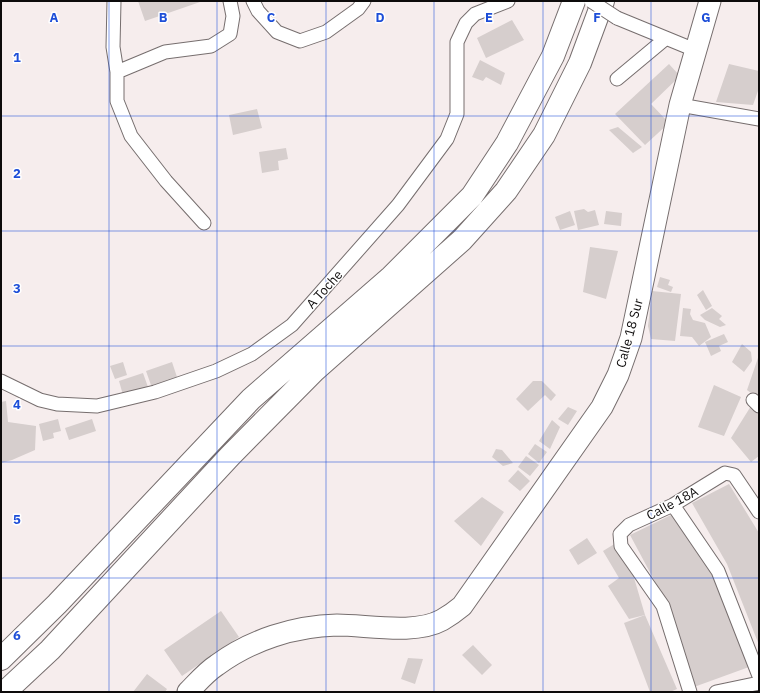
<svg xmlns="http://www.w3.org/2000/svg" width="760" height="693" viewBox="0 0 760 693" font-family="'IBM Plex Sans',sans-serif">
<rect width="100%" height="100%" fill="#f6eded"/>
<path fill="#d6cecd" d="M138 1H203L145 21Z
M512 20 524 40 486 58 477 38Z
M480 60 505 73 501 85 486 77 483 81 472 77Z
M669 64 680 76 651 104 669 123 645 145 615 114Z
M729 64 759 71V88L753 105 716 102Z
M257 109 262 128 233 135 229 115Z
M618 127 642 147 633 153 609 130Z
M286 148 288 159 278 161 279 170 262 173 259 152Z
M584 209 588 212 595 210 599 225 578 230 574 211Z
M570 211 575 225 560 230 555 217Z
M606 211 622 213 621 226 604 224Z
M590 247 618 251 606 299 583 292Z
M660 277 670 280 668 285 673 287 671 292 657 287Z
M703 290 712 306 706 310 697 295Z
M652 291 681 294 675 341 651 339 648 326Z
M683 308 691 309 690 314 693 320 705 323 711 337 699 346 692 337 680 336Z
M712 308 722 316 719 319 726 325 720 327 705 320 700 315Z
M724 334 728 342 719 346 721 351 711 356 705 342Z
M742 344 751 352 752 361 744 372 732 362Z
M759 355V399L747 390Z
M123 362 127 375 115 379 110 366Z
M172 362 178 380 152 388 146 371Z
M143 373 148 387 123 395 119 381Z
M533 381H542L556 395 551 401 545 395 528 411 516 399Z
M714 385 741 397 724 436 698 427Z
M6 401 8 422 36 426 35 450 12 460 1 463V402Z
M751 406 759 414V456L751 462 731 438Z
M568 407 577 411 568 425 558 419Z
M58 419 61 431 53 433 54 438 43 441 39 424Z
M92 419 96 431 69 440 65 428Z
M552 420 560 427 550 449 539 441Z
M535 444 547 452 539 463 528 454Z
M496 449 502 450 513 463 503 466 492 457Z
M526 456 539 465 530 476 518 467Z
M518 470 530 481 520 491 508 481Z
M729 484 759 533V645L727 564 692 503Z
M482 497 504 512 481 546 454 521Z
M671 515 708 562 749 667 694 687 668 606 630 535Z
M587 538 597 553 578 565 569 550Z
M616 543 632 571 645 615 677 689 670 692H650L624 623 645 615 629 619 608 586 619 578 603 551Z
M221 611 239 637 182 676 164 650Z
M473 645 492 665 482 675 462 655Z
M408 658 423 659 415 684 401 679Z
M147 674 167 689 165 692H133Z"/>
<g fill="none" stroke-linecap="round" stroke-linejoin="round">
<defs>
<path id="street" d="M114 1 113 47 117 72V101L131 136 166 181 204 223
M253 1 258 11 277 32 300 41 326 32 358 9 364 1
M617 18 695 50
M117 72 165 52 211 46 230 34 233 16 230 1
M617 79 665 39
M680 105 759 119
M1 381 40 400 57 404 97 406 155 392 216 371 252 354 292 325 398 205 447 139 457 114V42L466 23 475 14 508 1
M753 400 759 406
M673 505 718 571 759 676
M690 692 663 606 621 546 620 534 629 525 673 505 725 473 734 475 759 512
M716 692 759 683"/>
<path id="primary" d="M188 692C197 683 206 672 217 665 251 640 294 626 337 625 367 625 415 635 442 620 449 616 456 611 462 606L602 407 618 375 631 338 680 105 710 1"/>
<path id="highway" d="M1 659 57 604 251 399 391 277 472 196 507 143 553 56 574 1
M5 692 50 650 230 456 314 371 462 240 506 191 544 135 580 63 603 1"/>
</defs>
<use href="#street" stroke="#766e6e" stroke-width="15"/>
<use href="#primary" stroke="#766e6e" stroke-width="23"/>
<use href="#highway" stroke="#766e6e" stroke-width="24"/>
<use href="#street" stroke="#fff" stroke-width="13"/>
<use href="#primary" stroke="#fff" stroke-width="21"/>
<use href="#highway" stroke="#fff" stroke-width="22"/>
<defs>
<path id="street-bridge" d="M591 1 617 18"/>
</defs>
<use href="#street-bridge" stroke="#766e6e" stroke-width="15" stroke-linecap="butt"/>
<use href="#street-bridge" stroke="#fff" stroke-width="13"/>
</g>
<path fill="none" stroke="#1d4ed8" stroke-width="1" stroke-opacity="0.55" d="M109 1V692M217 1V692M326 1V692M434 1V692M543 1V692M651 1V692M1 116H759M1 231H759M1 346H759M1 462H759M1 578H759"/>
<g text-anchor="middle" stroke-width="3" stroke-linejoin="round" paint-order="stroke">
<g font-size="13" fill="#0d0b0b" stroke="#fff">
<text transform="translate(324 289) rotate(-48)" y="5">A Toche</text>
<text transform="translate(629 333) rotate(-75)" y="5">Calle 18 Sur</text>
<text transform="translate(672 503) rotate(-28)" y="5">Calle 18A</text>
</g>
</g>
<g font-size="13" text-anchor="middle" font-weight="bold" fill="#1d4ed8" stroke="#fff" stroke-width="3" stroke-linejoin="round" paint-order="stroke">
<text x="54" y="22">A</text>
<text x="163" y="22">B</text>
<text x="271" y="22">C</text>
<text x="380" y="22">D</text>
<text x="489" y="22">E</text>
<text x="597" y="22">F</text>
<text x="706" y="22">G</text>
<text x="17" y="62">1</text>
<text x="17" y="178">2</text>
<text x="17" y="293">3</text>
<text x="17" y="409">4</text>
<text x="17" y="524">5</text>
<text x="17" y="640">6</text>
</g>
<rect width="760" height="693" fill="none" stroke="#0d0b0b" stroke-width="4"/>
</svg>
